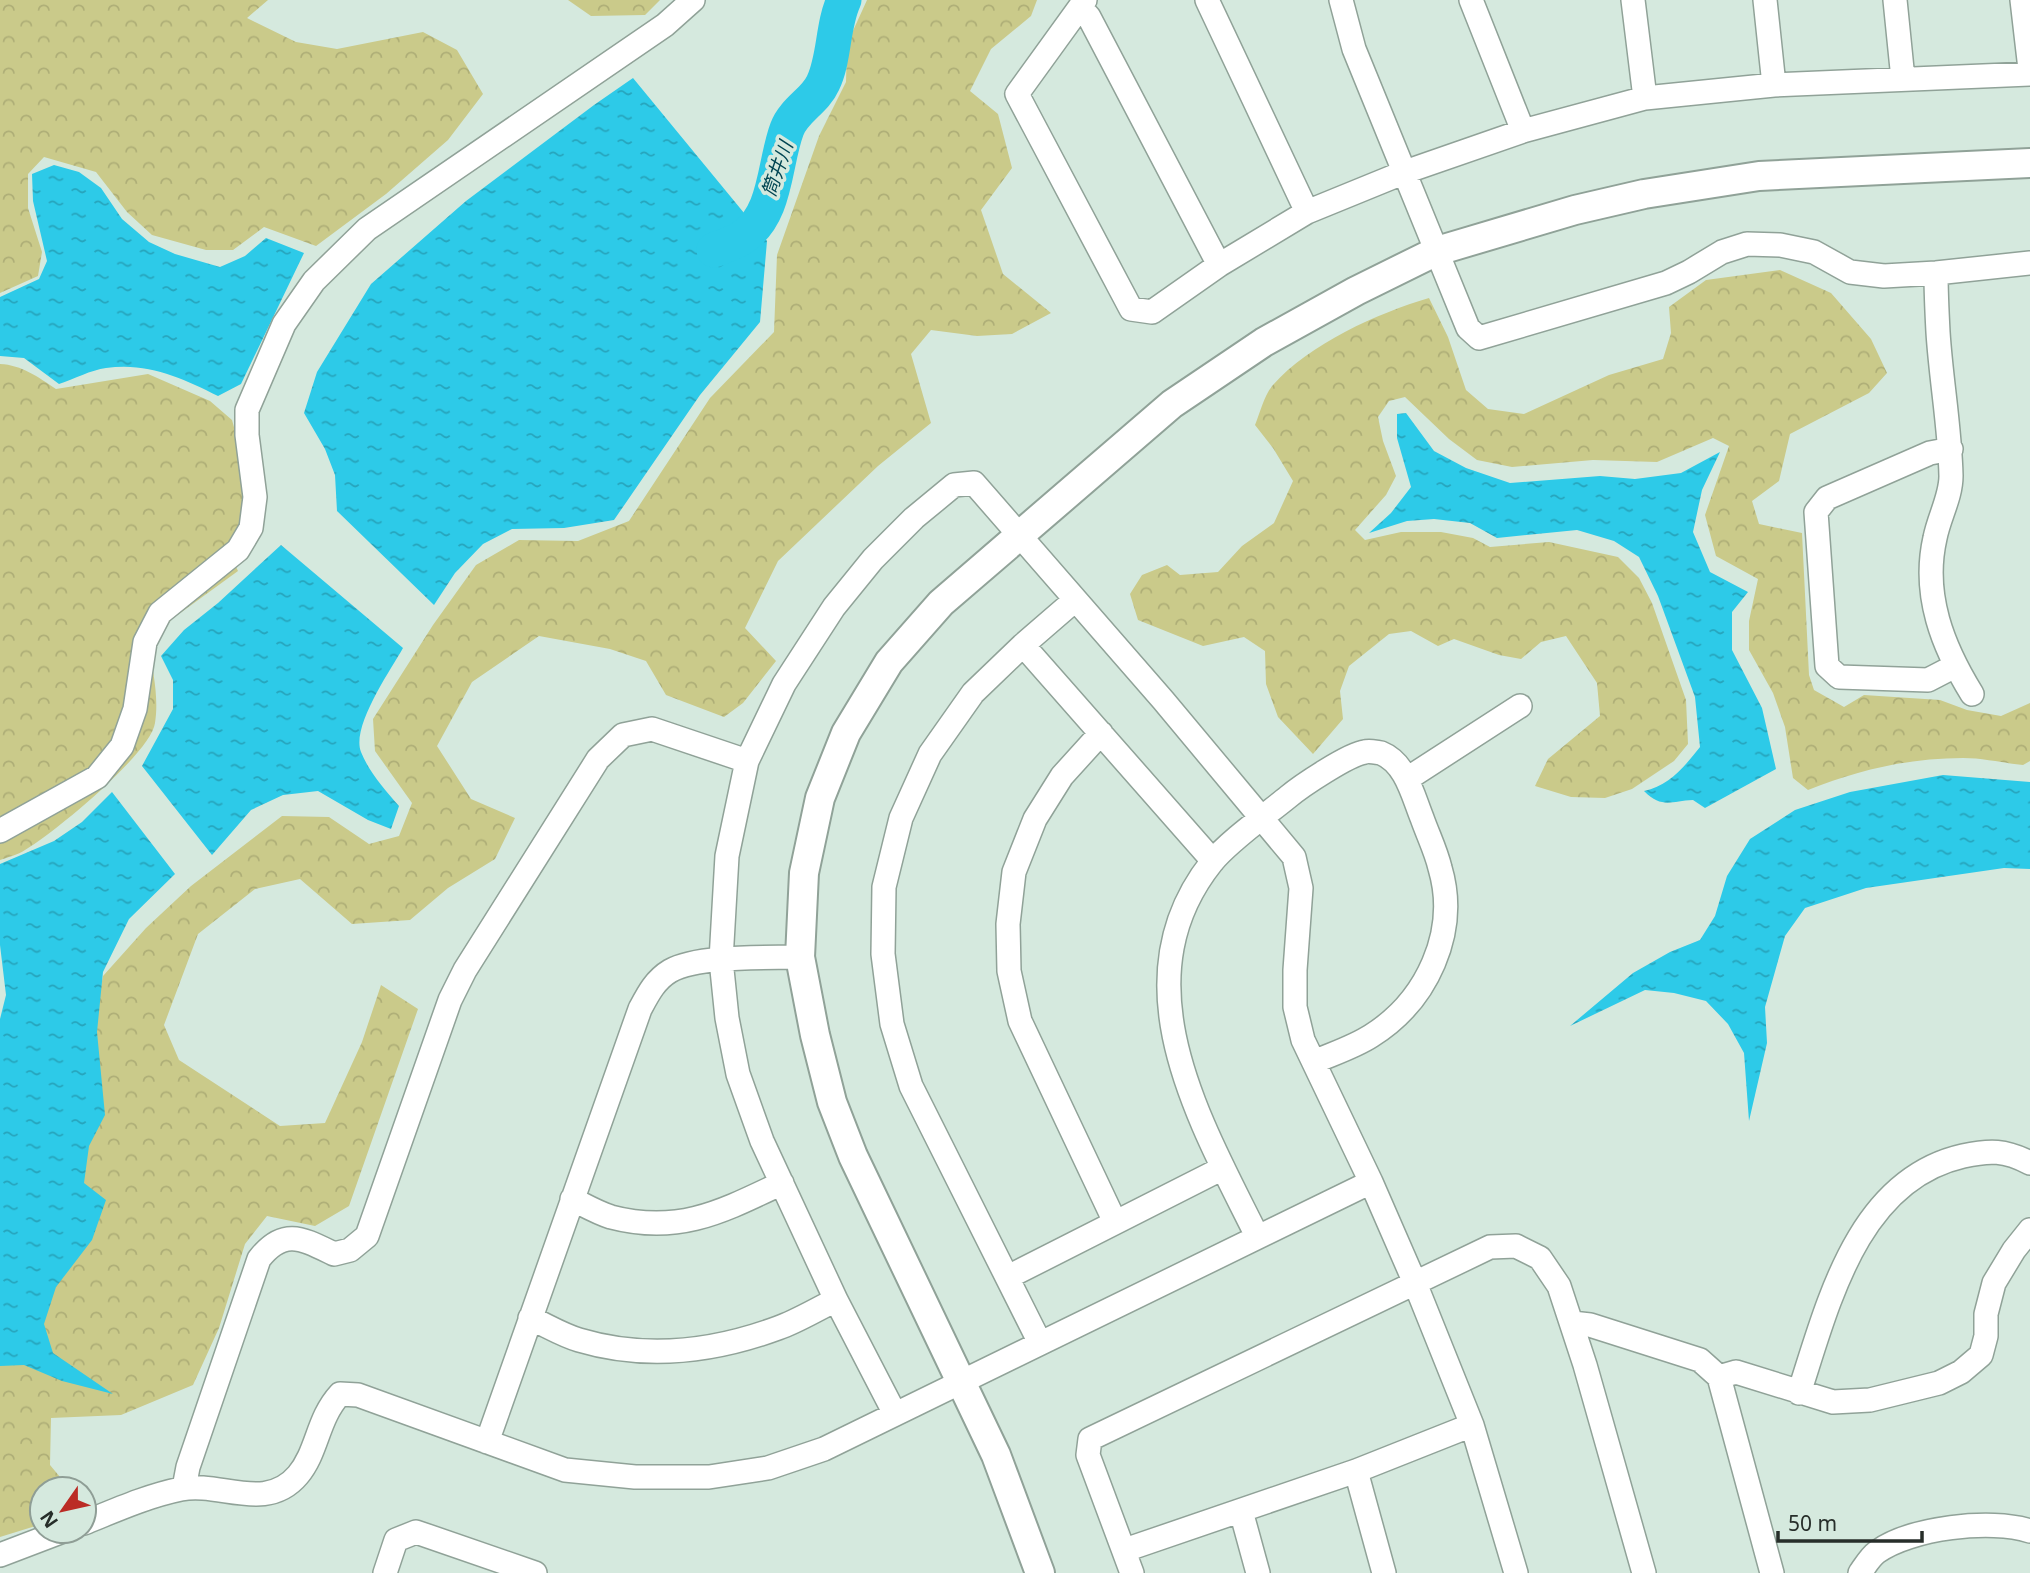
<svg xmlns="http://www.w3.org/2000/svg" width="2030" height="1573" viewBox="0 0 2030 1573" font-family="'Noto Sans','Noto Sans JP',sans-serif">
<defs>
<pattern id="forest-crowns" width="20" height="18" patternUnits="userSpaceOnUse" patternTransform="scale(1.75)"><rect width="20" height="18" fill="#caca8a"/><path d="M2 6a3 3 0 1 1 6 0M12 15a3 3 0 1 1 6 0" fill="none" stroke="#aeae77"/></pattern>
<pattern id="water-ripples" width="26" height="14" patternUnits="userSpaceOnUse" patternTransform="scale(1.75)"><rect width="26" height="14" fill="#2dcae8"/><path d="M2 4q2-2 4 0t4 0M15 11q2-2 4 0t4 0" fill="none" stroke="#26a4bc"/></pattern>
</defs>
<rect width="100%" height="100%" fill="#d5e9de"/>
<path fill="url(#forest-crowns)" d="M0 0H268L247 18 296 42 337 49 423 32 457 50 483 94 448 140 386 194 316 246 264 227 233 250H206L152 235 127 212 96 172 44 157 28 174V208L42 252 38 276 0 293Z
M568 0H660L645 15 591 16Z
M867 0H1037L1031 16 991 49 970 91 998 114 1012 168 981 210 1003 274 1051 313 1012 334 977 336 931 330 911 354 931 423 878 466 778 561 745 628 776 661 743 703 724 717 666 695 646 661 610 649 539 636 472 682 437 746 471 799 515 818 495 859 448 888 410 920 352 924 300 879 255 889 198 934 164 1025 179 1060 280 1126 325 1123 362 1042 381 985 418 1009 349 1206 315 1226 267 1216 245 1244 219 1328 193 1385 121 1415 51 1418 50 1465 70 1489H42V1524L0 1537V1204L84 1073 103 976 146 928 191 886 282 816 329 817 369 844 399 836 412 803 375 751 373 719 433 625 476 565 519 540 578 541 629 521 710 398 774 332 777 255 819 136 846 82 847 44Z
M1780 270 1831 293 1871 339 1887 373 1869 393 1790 434 1779 481 1752 501 1759 524 1802 533 1809 675 1814 690 1844 707 1864 695 1940 700 1967 710 2001 716 2030 703V761L2023 765C2003 763 1983 758 1963 758 1909 758 1858 770 1808 790L1793 778 1785 727 1773 693 1749 650V621L1758 579 1716 556 1705 515 1729 446 1713 438 1657 462 1593 460 1512 467 1477 460 1449 439 1405 397 1389 401 1378 417 1383 441 1396 476 1386 495 1355 530 1365 540 1401 532H1441L1473 538 1490 547 1549 542 1618 557 1639 578 1652 603 1686 700 1688 744 1674 761 1632 789 1605 798 1571 797 1535 786 1548 759 1600 716 1597 683 1566 636 1541 642 1521 659 1499 655 1454 639 1438 646 1411 631 1389 634 1349 666 1340 691 1343 719 1313 754 1278 717 1266 684 1265 651 1244 637 1203 646 1138 620 1130 594 1142 575 1167 565 1180 575 1218 572 1242 546 1274 523 1293 481 1273 448 1255 425C1260 413 1264 395 1273 385 1309 344 1378 313 1429 298L1448 337 1466 390 1488 409 1524 414 1609 375 1663 359 1671 333 1669 307 1706 280Z
M0 364C22 365 38 377 56 389L148 374 210 401 232 420 247 474 242 524 227 548 238 571 172 619 149 648C153 671 159 698 155 723 151 753 53 834 25 850 18 855 8 857 0 860Z"/>
<path fill="url(#water-ripples)" d="M633 78 767 241 760 322 700 395 614 520 564 528 512 529 483 544 455 573 434 605 337 511 335 475 325 449 304 413 317 372 371 284 466 201 594 105Z
M54 165 79 172 101 188 122 219 149 242 175 254 220 267 245 256 266 238 304 253 241 384 218 396C182 378 148 362 106 368 91 370 74 379 59 384L24 358 0 356V297L39 279 47 261 33 201 32 174Z
M1406 413 1434 451 1466 468 1510 483 1600 476 1635 479 1681 473 1720 452 1702 490 1693 532 1710 572 1748 592 1732 612V650L1762 708 1776 769 1705 808 1693 800C1671 801 1662 809 1644 791 1669 786 1685 766 1700 747L1695 697 1658 596 1639 557 1614 541 1577 530 1497 538 1470 523 1434 519 1407 521 1369 533 1391 513 1411 487 1397 438V414Z
M281 545 403 648C390 671 351 727 361 752 369 772 385 790 399 806L391 829 368 820 318 791 283 795 251 810 212 855 142 766 173 709V680L161 656 184 630 218 603Z
M1943 775 2030 782V869L2004 868 1866 888 1805 908 1785 936 1765 1007 1767 1043 1749 1121 1744 1053 1728 1024 1706 1001 1674 993 1645 990 1570 1026 1633 973 1670 952 1700 940 1715 916 1727 876 1750 839 1795 810 1850 792Z
M112 792 175 874 129 919 103 972 97 1032 105 1115 89 1146 84 1183 106 1200 92 1240 56 1287 44 1324 53 1353 113 1394 62 1381 24 1365 0 1366V1019L6 995 0 945V864L54 841 82 822Z"/>
<g fill="none" stroke-linecap="round" stroke-linejoin="round">
<path stroke="#2dcae8" stroke-width="35" d="M714 250C723 246 735 243 743 237 777 214 774 163 787 129 794 110 815 101 823 83 835 58 832 26 844 0"/>
<defs>
<path id="minor" d="M1085 0 1017 94 1131 309 1152 312 1219 265 1307 212 1405 172 1523 131 1645 98 1774 85 2030 74
M1207 0 1307 212
M1341 0 1354 49 1468 328 1479 338 1666 283 1689 272 1722 252 1747 244 1780 245 1814 252 1850 272 1884 276 1936 273 2030 263
M1471 0 1523 131
M1633 0 1645 98
M1765 0 1774 85
M1895 0 1903 79
M2022 0 2030 69
M1080 7 1089 17 1219 265
M1936 273C1936 293 1937 313 1938 332 1941 380 1950 428 1951 476 1951 497 1939 517 1935 538 1922 595 1943 647 1972 694
M1951 449 1930 453 1827 498 1816 512 1827 666 1839 677 1928 680 1955 666
M1023 645 1213 861
M1101 733 1062 776 1035 819 1014 872 1008 924 1009 971 1020 1021 1115 1222
M1407 779 1520 706
M0 831 97 777 122 746 135 709 145 642 160 613 238 550 251 528 255 497 247 435V410L284 324 314 281 367 229 665 25 693 0
M1371 1182 1415 1283 1472 1425 1516 1573
M572 1199C584 1205 598 1213 611 1217 679 1235 723 1211 782 1183
M1257 1236C1200 1121 1117 981 1212 862 1229 841 1266 815 1288 797 1301 786 1349 754 1365 752 1368 751 1377 752 1381 753 1406 763 1413 796 1422 818 1428 835 1436 851 1440 868 1459 932 1427 1001 1371 1036 1354 1047 1332 1054 1314 1062
M1008 1277 1223 1168
M530 1318C546 1325 562 1335 579 1340 646 1360 713 1352 778 1328 798 1321 817 1309 836 1300
M1572 1323 1590 1325 1700 1360 1719 1377 1772 1573
M1040 1343 911 1086 892 1024 883 954 884 887 901 818 930 754 973 693 1023 645 1075 600
M1719 1377 1736 1372 1833 1402 1870 1400 1939 1383 1961 1372 1981 1355 1986 1336V1314L1994 1283 2014 1250 2030 1230
M1799 1393C1828 1304 1857 1180 1963 1156 1990 1150 2005 1150 2030 1163
M487 1442 640 1009C648 994 655 980 670 971 699 955 765 958 800 957
M1356 1471 1384 1573
M184 1488 188 1467 259 1259C284 1227 303 1239 334 1254L350 1250 367 1236 450 1000 465 970 598 759 623 735 652 729 747 761
M1241 1511 1258 1573
M84 1523C116 1510 147 1496 181 1489 220 1481 266 1513 298 1475 318 1451 317 1419 340 1394L358 1395 565 1470 635 1477H709L768 1468 824 1449 1371 1182 1303 1040 1295 1007V970L1301 888 1294 857 1163 700 974 483 954 485 914 518 873 559 834 607 784 684 747 761 727 856 721 960 727 1018 738 1074 762 1141 836 1300 895 1414
M1125 1550 1356 1471 1472 1425
M0 1555 63 1531
M385 1573 396 1540 416 1532 535 1573
M1132 1573 1088 1455 1090 1439 1490 1247 1516 1246 1540 1258 1559 1286 1585 1365 1644 1573
M1860 1573C1865 1566 1870 1557 1877 1552 1910 1528 1991 1518 2030 1531"/>
<path id="tertiary" d="M1040 1573 996 1455 853 1156 832 1102 815 1035 800 957 804 873 820 798 846 733 889 662 941 603 1172 404 1264 342 1356 291 1437 251 1575 210 1644 194 1759 176 2030 163"/>
</defs>
<use href="#minor" stroke="#90a298" stroke-width="26"/>
<use href="#tertiary" stroke="#90a298" stroke-width="32"/>
<use href="#minor" stroke="#fff" stroke-width="23"/>
<use href="#tertiary" stroke="#fff" stroke-width="28"/>
</g>
<g text-anchor="middle" stroke-width="7" stroke-linejoin="round" paint-order="stroke">
<g font-size="19" font-style="italic" fill="#014552" stroke="#d5e9de">
<text transform="translate(777 169) rotate(-71)" y="7">筒井川</text>
</g>
</g>
<g transform="translate(63 1510) rotate(236)"><circle r="33" fill="#d5e9de" stroke="#8f9e96" stroke-width="2"/>
<path d="M0-5L12 26L0 18L-12 26Z" fill="#bb2c25"/>
<text y="-10" font-size="19" font-weight="bold" text-anchor="middle" fill="#272e2a">N</text>
</g>
<path d="M1778 1531v10h144v-10" fill="none" stroke="#272e2a" stroke-width="3.5"/>
<text x="1788" y="1531" font-size="21" fill="#272e2a" stroke="#d5e9de" stroke-width="5" paint-order="stroke">50 m</text>
</svg>
